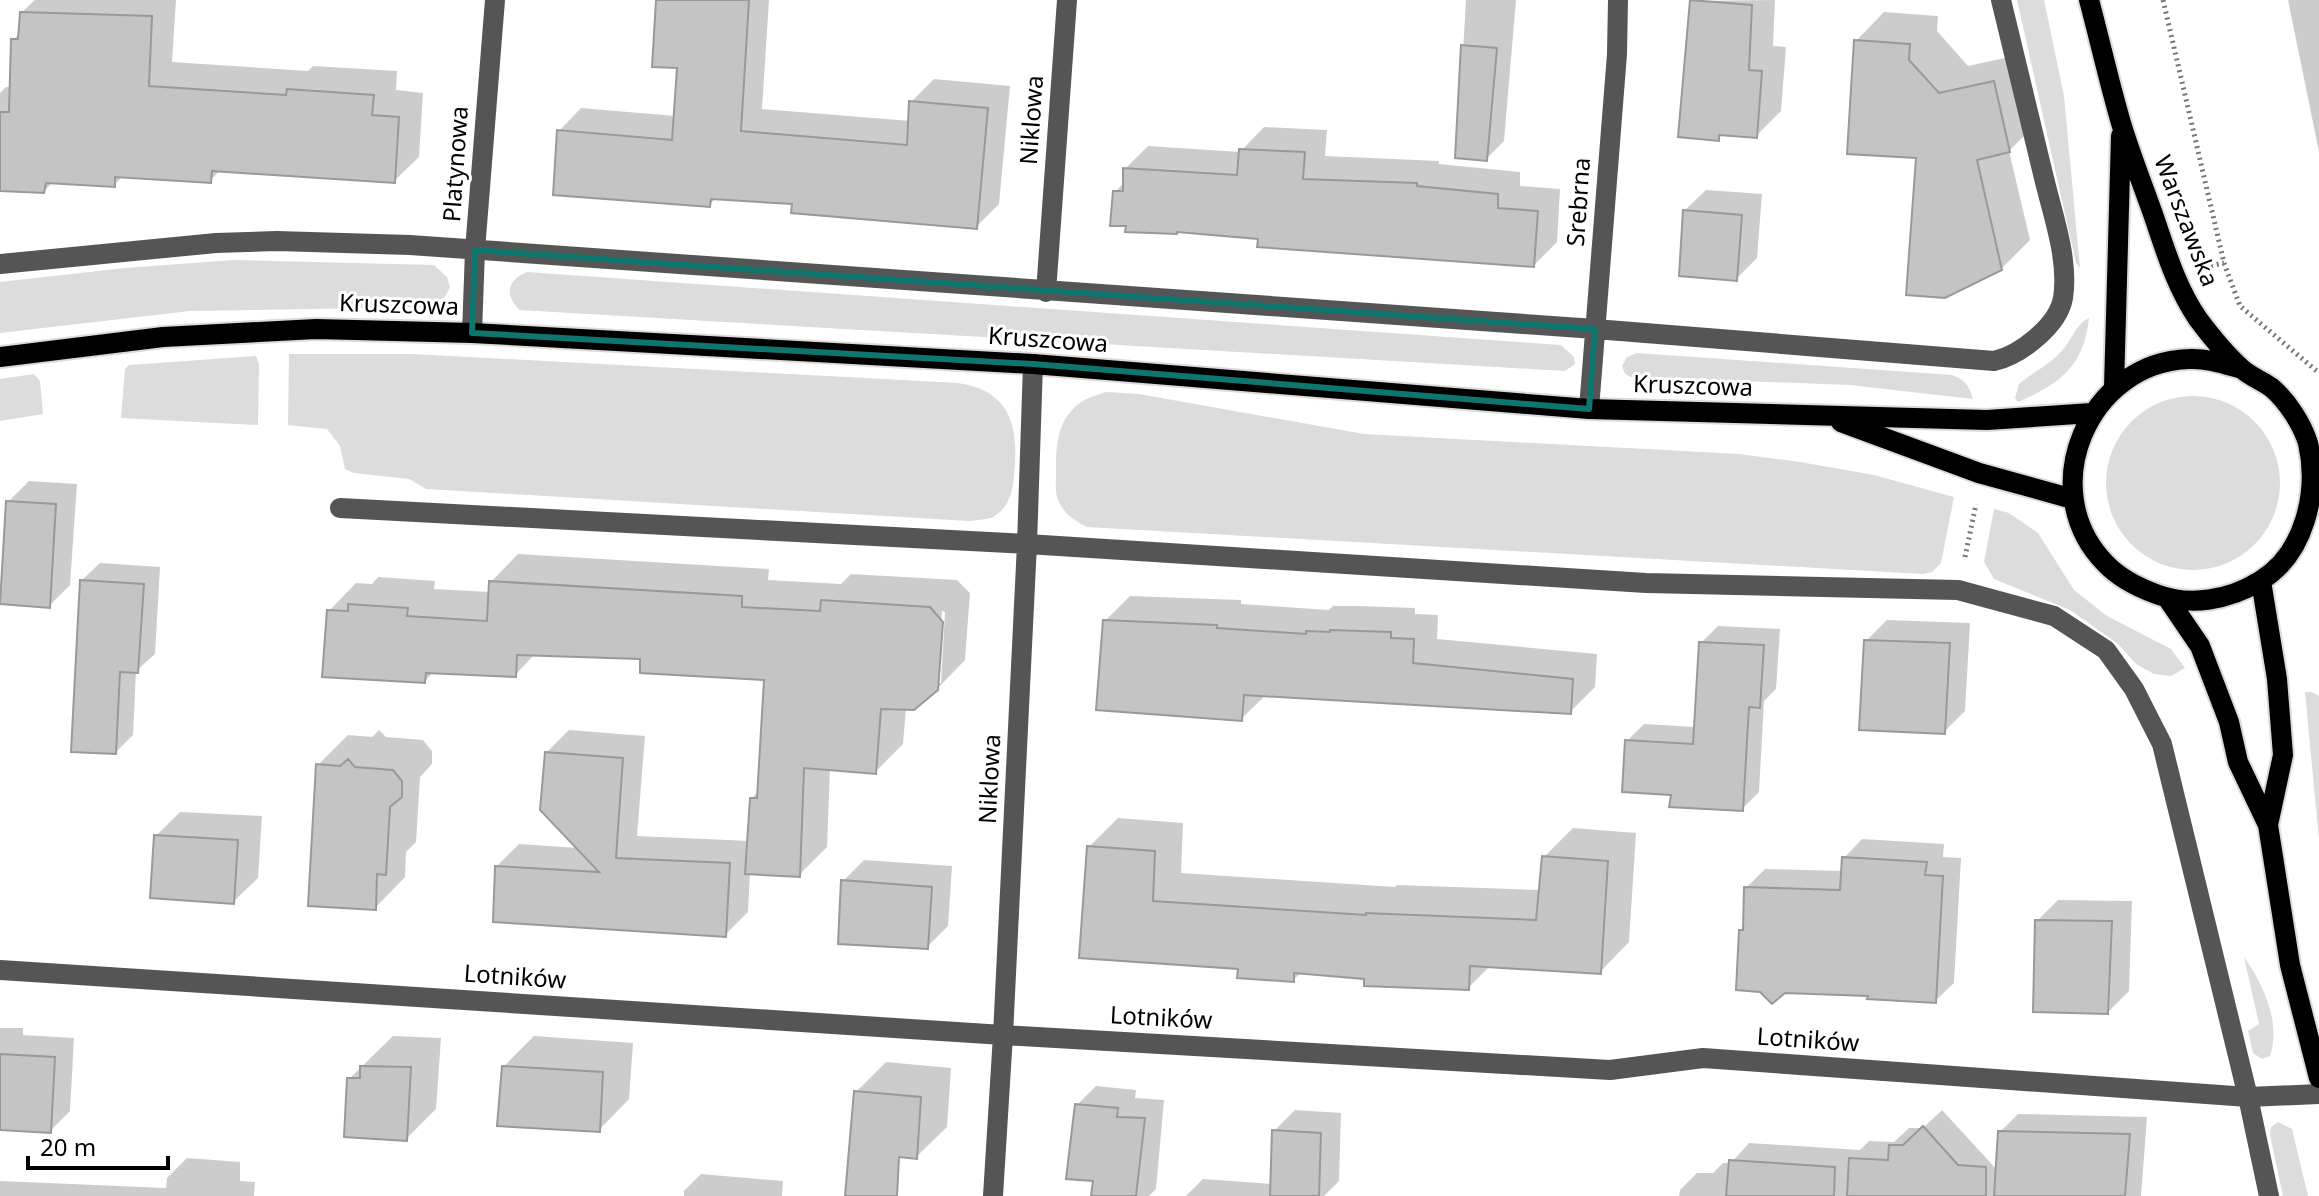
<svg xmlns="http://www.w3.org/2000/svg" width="2319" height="1196" viewBox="0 0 2319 1196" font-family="'Noto Sans',sans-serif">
<rect width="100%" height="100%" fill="#fff"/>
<path fill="#dcdcdc" d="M2017 0H2044L2064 96 2080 268 2076 263Z
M234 260 434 265 447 277 450 287 445 297 426 307 190 311 0 333V282L125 268Z
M527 272 1561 345 1574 357 1575 364 1565 371 520 310C504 296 507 280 527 272Z
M2089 318C2084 366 2060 384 2018 402L2015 398 2019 384C2034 371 2052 364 2065 347 2073 337 2076 324 2089 318Z
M1637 353 1952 375C1965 380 1969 385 1973 399L1850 385 1631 377 1625 374 1622 366 1627 357Z
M289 354H412L958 383C1012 391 1019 428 1014 475 1013 491 1009 508 993 517 986 520 976 520 969 521L426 489 409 479 354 473 345 469 340 446 327 429 288 425Z
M256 356 259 364 258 425 121 418 125 369 129 365Z
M34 374 40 381 43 414 0 421V379Z
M1106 392 1139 394 1364 434 1739 454 1800 462 1874 475 1954 497 1941 563 1932 572 1923 574 1087 527C1074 521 1062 512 1057 497 1055 490 1056 480 1056 473 1056 449 1056 427 1073 409 1082 399 1094 396 1106 392Z
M2106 483a87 87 0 1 1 174 0a87 87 0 1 1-174 0Z
M1994 509 2009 513 2038 533 2074 590 2107 616 2171 649 2185 668 2171 676 2154 674 2136 664 2118 644 2070 610 1994 579 1984 562Z
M2305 692H2312L2319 696V840Z
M2244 957C2264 985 2281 1023 2270 1056L2262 1059 2253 1053 2248 1031 2259 1024Z
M2278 1122 2292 1129 2308 1196H2283L2270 1135 2271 1127Z"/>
<path fill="#0003" fill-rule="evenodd" d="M35 0H176L172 62 308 71 313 66 397 71 396 90 423 93 419 157 394 181 221 169 210 181 124 175 114 185 53 182 44 191 0 189V93L6 87H12L13 40 21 32 22 12Z
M658 0H769L762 109 910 121 911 102 934 79 1010 86 999 204 976 227 794 203 717 197 709 205 559 131 581 108 675 116 679 66Z
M1466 0H1516L1504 141 1486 159 1457 156Z
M1775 0 1773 46 1786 47 1781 111 1756 136 1723 134 1718 139 1692 1Z
M2288 0H2319V152Z
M1884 12 1938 16 1937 31 1968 66 2023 54 2038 122 2009 151 2030 240 2001 269 1918 156 1856 41Z
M1264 127 1327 130 1325 156 1439 161V164L1520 172V186L1560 189 1557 242 1534 265 1260 238 1115 192 1125 182V169L1148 146 1240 152Z
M1706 190 1762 194 1757 258 1736 279 1685 210Z
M29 481 77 484 70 585 49 606 8 502Z
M518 554 769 569 768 580 841 584 851 574 957 580 970 593 965 660 937 689 906 708 903 744 875 772 830 768 827 847 799 875 750 872 748 912 725 935 497 866 519 844 578 848 546 753 569 730 645 736 637 836 750 841 752 798 759 791 766 678 642 658 536 653 515 675 434 671 425 681 329 611 356 583 372 584 378 577 435 581 434 589 490 592 491 582ZM942 611 945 612 941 683H937Z
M100 563 160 567 155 654 136 671 133 735 116 752 82 580Z
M1130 596 1241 600V604L1329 610 1333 606H1357L1415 608V614L1438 615 1437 639 1597 654 1595 687 1570 712 1266 695 1241 719 1105 621Z
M1887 620 1970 623 1965 711 1944 732 1866 641Z
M1718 626 1780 629 1776 689 1764 701 1759 792 1742 809 1673 794 1627 741 1644 724 1696 727 1701 643Z
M379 730 386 737 423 740 432 751V764L420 777 416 842 406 852 405 877 375 908 318 765 348 735 372 737Z
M180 812 262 816 258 878 233 902 156 836Z
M1118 818 1183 823 1181 873 1395 887 1397 885 1541 890 1544 857 1573 828 1636 833 1629 942 1600 972 1491 965 1468 988 1302 972 1293 980 1240 967 1082 956 1089 847Z
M1862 839 1944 844 1943 857 1961 858 1954 983 1935 1001 1870 994 1741 931 1745 926 1746 888 1765 869 1843 871 1844 858Z
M864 860 952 866 948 926 927 947 843 881Z
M2058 900 2132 901 2129 991 2108 1012 2037 921Z
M0 1028H23V1035L74 1038 70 1111 50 1131 0 1128Z
M393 1036 441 1038 436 1109 406 1139 349 1079Z
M534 1036 633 1043 629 1099 599 1130 504 1066Z
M886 1062 951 1068 947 1127 916 1157 856 1092Z
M1096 1086 1136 1090 1135 1098 1164 1100 1156 1189 1149 1196H1093L1095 1180 1077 1105Z
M1295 1110 1341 1113 1339 1181 1324 1196H1186L1203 1179 1272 1184 1274 1131Z
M1942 1110 1998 1171 2000 1132 2018 1114 2147 1117 2141 1196H1679L1680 1190 1697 1173H1713L1723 1163H1731L1749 1143 1860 1150 1869 1141 1894 1142 1909 1128H1923Z
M187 1158 240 1162V1181L255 1182 254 1196H0V1181L166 1188 167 1178Z
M701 1174 783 1181 782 1196H684V1191Z"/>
<path fill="#c4c4c4" stroke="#999" stroke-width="2" d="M656 0H749L741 131 907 145 909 101 988 108 977 229 791 213 792 204 711 199 710 207 553 195 557 130 672 140 677 68 652 67Z
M1690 0 1752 5 1749 70 1762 71 1757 138 1719 135V141L1678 137Z
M20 12 152 16 149 86 286 95 287 89 374 95 372 115 399 117 395 183 212 171 211 183 115 177V187L46 183 44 193 0 191V112H9L11 39H18Z
M1854 40 1910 44 1909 60 1939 93 1994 81 2010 152 1977 160 2002 270 1945 298 1906 295 1916 158 1847 154Z
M1461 45 1497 48 1487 161 1455 158Z
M1239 149 1305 152 1303 179 1417 183V186L1498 194V208L1538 211 1534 267 1257 247 1258 239 1177 232V234L1125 232 1126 226H1110L1113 191H1123V168L1237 175Z
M1683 210 1742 215 1737 281 1679 276Z
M6 501 56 504 50 608 0 604Z
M80 580 144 584 138 673 120 672 116 754 71 752Z
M489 581 742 596V607L820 611 821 600 930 607 943 622 938 690 914 710 881 709 876 774 804 768 800 877 745 874 750 798H757L764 680 640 673V659L517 655 516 677 426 673 425 683 322 677 327 610 348 611V604L408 608 407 616 487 621Z
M1103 620 1217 625V628L1306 634V631L1330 632V630L1391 632V638L1414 639 1413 663 1573 679 1571 714 1244 695 1242 721 1096 710Z
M1864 640 1950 643 1945 734 1859 730Z
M1699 642 1764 645 1760 708 1749 707 1743 811 1669 807 1671 795 1622 792 1625 740 1693 744Z
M545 752 623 758 616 858 730 863 726 937 493 922 495 866 599 872 540 810Z
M348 759 355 767 393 770 402 781V797L390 807 386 875 377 874 376 910 308 906 316 764 340 766Z
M154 835 238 840 234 904 150 898Z
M1087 846 1155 851 1153 901 1366 915V913L1536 920 1542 856 1608 861 1601 974 1470 966 1469 990 1364 986V979L1294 973V982L1237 978 1238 969 1079 958Z
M1842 857 1927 862 1925 875 1943 876 1936 1003 1867 999 1868 996 1785 993 1772 1004 1760 992 1736 990 1739 930H1743L1744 887 1840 890Z
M841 880 932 887 928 949 838 944Z
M2035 920 2112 921 2108 1014 2033 1012Z
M0 1054 55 1057 51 1133 0 1130Z
M360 1066 411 1067 407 1141 344 1137 347 1078H360Z
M502 1066 603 1072 600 1132 497 1126Z
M854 1091 921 1097 917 1159 899 1157 897 1196H845Z
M1075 1104 1118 1108 1117 1117 1145 1118 1136 1196H1091L1093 1181 1066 1179Z
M1923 1126 1958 1165 1986 1167V1196H1847L1849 1158 1888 1160 1889 1145H1903Z
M1272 1130 1321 1133 1319 1196H1270Z
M1998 1131 2130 1134 2125 1196H1994Z
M1729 1160 1835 1167 1834 1196H1726Z"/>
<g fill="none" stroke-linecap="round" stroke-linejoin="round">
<defs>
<path id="major" d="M2089 0C2100 41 2109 82 2121 123 2130 153 2142 183 2153 214 2165 249 2176 287 2198 319 2210 335 2226 355 2242 369 2251 377 2263 381 2272 388 2288 402 2302 424 2308 443 2319 492 2305 554 2260 581 2229 600 2190 607 2156 594 2137 587 2119 578 2105 563 2034 490 2088 362 2189 359 2207 358 2224 364 2242 369
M0 357 163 337 316 329 472 333 1033 364 1589 409 1987 420 2092 413
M2114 387 2121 136
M1841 422 1979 473 2073 499
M2261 581 2277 679 2283 755 2268 825
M2168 599 2200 646 2229 722 2238 762 2268 825 2290 965 2319 1078"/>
</defs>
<use href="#major" stroke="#dbdbdb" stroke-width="24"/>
<path stroke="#777" stroke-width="5" stroke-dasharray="2 4" stroke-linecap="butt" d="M2163 0 2224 263 2240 306 2319 373
M2205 267 2224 263
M1965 557 1976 504"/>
<path stroke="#555" stroke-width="20" d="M0 264 216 243 277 241 410 245 1595 329 1994 361C2020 355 2058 326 2063 298 2069 259 2053 216 2044 178 2030 119 2015 59 2001 0
M1046 292 1067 0
M472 333 475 250 495 0
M1589 409 1617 54 1618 0
M340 508 1027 544 1646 583 1958 590 2054 616 2106 650 2134 689 2162 744 2248 1097 2269 1196
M0 970 1003 1035 1610 1070 1703 1058 2248 1097 2319 1094
M993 1196 1003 1035 1027 544 1033 364"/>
<use href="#major" stroke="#000" stroke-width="20"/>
</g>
<path fill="none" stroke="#0f766e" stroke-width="6" stroke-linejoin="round" d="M475 250 1595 329 1589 409 1033 364 472 333Z"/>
<g text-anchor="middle" stroke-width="6" stroke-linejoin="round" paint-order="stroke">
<g font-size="24" fill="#000" stroke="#fff">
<text transform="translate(1032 120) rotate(-86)" y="8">Niklowa</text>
<text transform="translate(456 164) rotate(-86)" y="8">Platynowa</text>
<text transform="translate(1579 202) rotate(-86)" y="8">Srebrna</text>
<text transform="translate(2186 221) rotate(69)" y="8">Warszawska</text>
<text transform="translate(399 305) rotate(2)" y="8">Kruszcowa</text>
<text transform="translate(1048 340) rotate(4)" y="8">Kruszcowa</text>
<text transform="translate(1693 386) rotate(2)" y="8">Kruszcowa</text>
<text transform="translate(990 779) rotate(-87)" y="8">Niklowa</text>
<text transform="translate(515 977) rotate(4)" y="8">Lotników</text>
<text transform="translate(1161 1018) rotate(3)" y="8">Lotników</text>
<text transform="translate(1808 1040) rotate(4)" y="8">Lotników</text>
</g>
</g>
<path d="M28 1156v12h140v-12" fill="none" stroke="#000000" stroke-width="4"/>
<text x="40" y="1156" font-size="24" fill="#000000" stroke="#ffffff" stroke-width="6" paint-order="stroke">20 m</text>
</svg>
